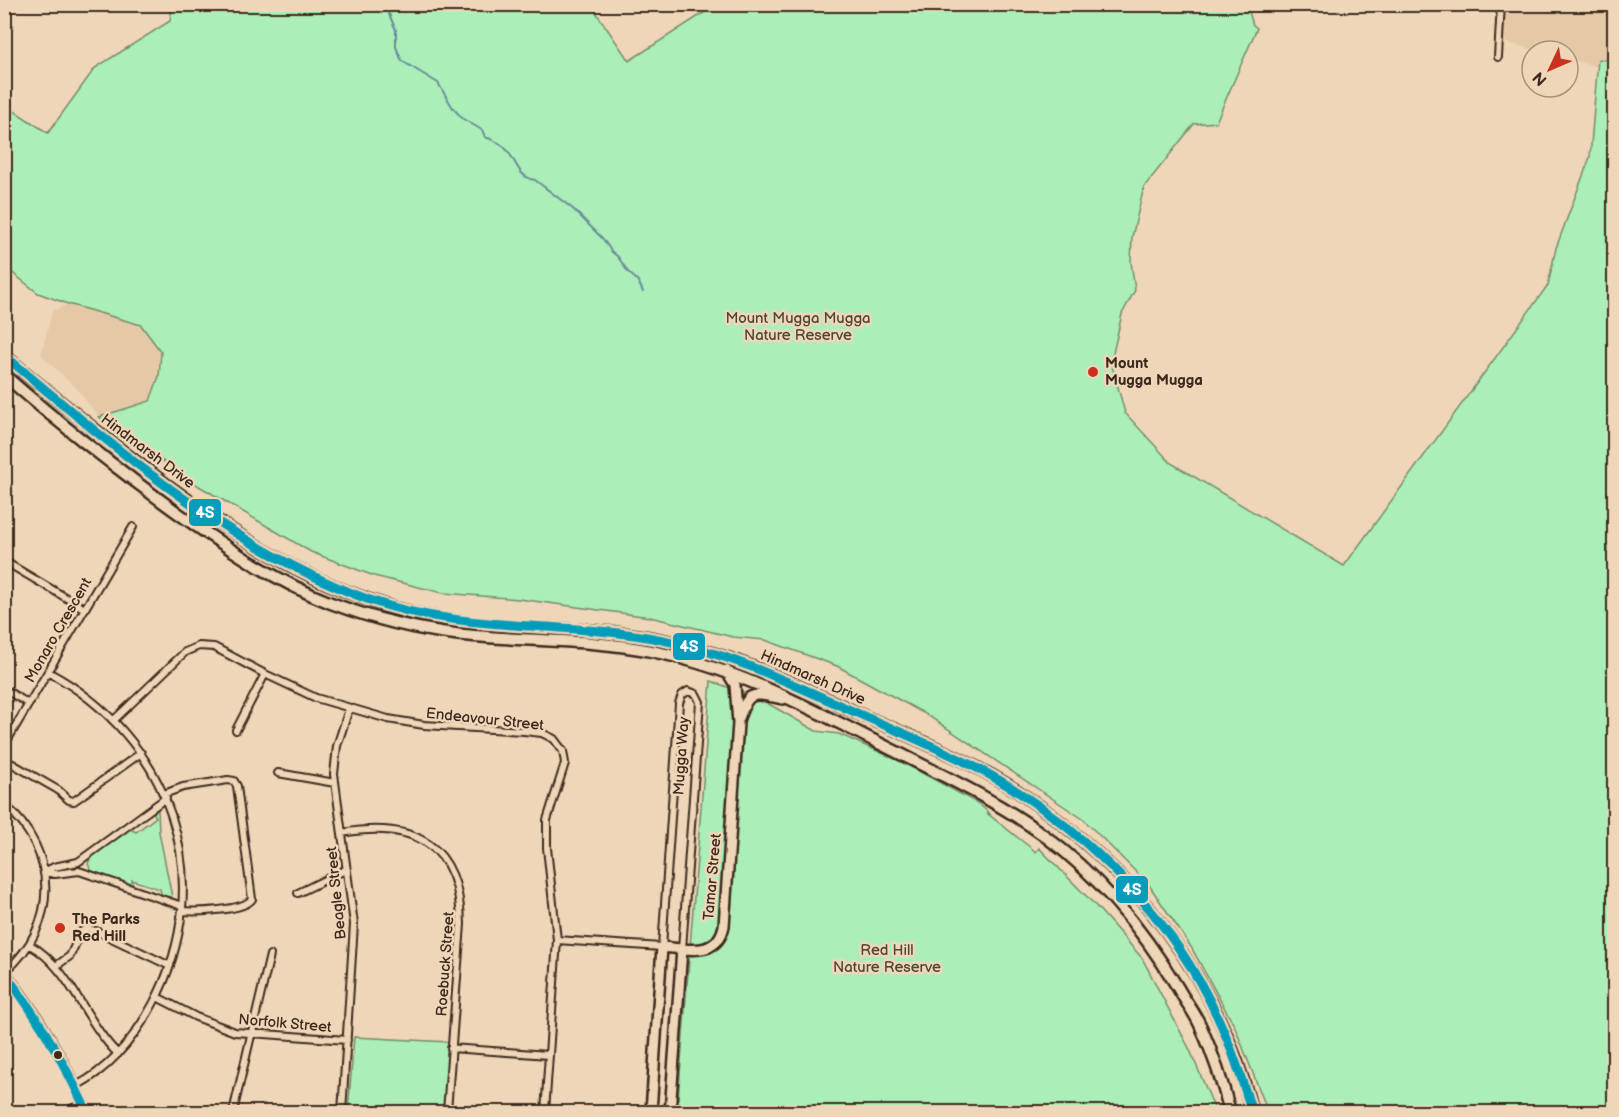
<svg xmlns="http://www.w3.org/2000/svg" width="1619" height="1117" viewBox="0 0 1619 1117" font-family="'Balsamiq Sans',sans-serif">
<rect width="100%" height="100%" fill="#f0d6b8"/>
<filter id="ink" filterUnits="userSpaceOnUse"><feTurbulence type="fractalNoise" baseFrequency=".0167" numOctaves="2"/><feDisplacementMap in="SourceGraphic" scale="12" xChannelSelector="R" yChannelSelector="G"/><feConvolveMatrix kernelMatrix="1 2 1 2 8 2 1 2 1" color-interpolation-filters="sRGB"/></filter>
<g filter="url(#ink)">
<path fill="#e5c9a7" d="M1499 5H1610L1613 61 1598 60V67L1568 59V51H1538L1496 40Z
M68 304 141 325 161 352 159 376 150 401 99 417 76 388 41 355 52 311Z"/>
<path fill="#abeeb8" stroke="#738c6b" stroke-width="1.5" d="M172 5H591L629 61 716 5H1247L1253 25 1257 28 1216 122 1194 124 1144 187 1132 237 1131 262 1135 290 1122 314 1111 362 1125 413 1171 463 1344 566 1548 285 1556 248 1590 157 1598 59 1613 61 1610 5H1614V1112H1268L1235 1027 1191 947 1149 885 1083 819 927 715 837 666 765 640 733 637 650 617 519 599 443 593 374 576 311 552 199 486 99 417 150 401 159 376 161 352 141 325 68 304 38 293 5 267V105L48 133 95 68 170 21Z
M711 681 760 699 816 731 839 734 902 762 979 804 990 814H988L1036 852 1039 848 1096 906 1142 958 1190 1050 1216 1112H677Z
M158 810 159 832 172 897 162 896 160 889 132 880V886L92 872 88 864 91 856 128 828 136 832 156 817 153 812Z
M354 1037 449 1042 443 1112H348Z"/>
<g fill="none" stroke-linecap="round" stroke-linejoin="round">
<path stroke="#6b8c9a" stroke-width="2" d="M388 4V12L396 30V47L402 61 438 83 453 108 463 119 482 130 485 137C491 139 498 142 503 146 516 157 516 177 535 180L573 209 603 239 611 251 618 257 628 272 638 281 643 292"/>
<defs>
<path id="minor" d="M1498 57 1501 4
M4 561 85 609
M48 672C170 737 220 879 153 1004 135 1037 109 1069 76 1086
M4 689 29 704
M114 720 185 652 199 646 214 647 265 674 316 698 388 719 424 725 524 731 542 733 554 739 563 751 565 763 547 820V848L557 940 545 1112
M236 730 265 674
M4 746 133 527
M4 759 58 790 69 800 74 801 141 753
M278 773 335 783
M164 794 183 787 228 780 234 781 237 786 252 899C244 911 196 912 182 911
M4 804C59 852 59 925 5 972
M342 833C415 820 460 845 461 924L447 1112
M44 872 54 867 78 862 166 798
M45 872 55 874 79 871 182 906
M298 893 347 869
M557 940 662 947 679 703 682 695 688 691 696 694 700 702 682 949
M30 945C70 967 85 1022 118 1054
M56 966 70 956 81 932 87 928 101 933 170 966
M157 997 196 1017 235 1032 347 1040
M451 1048 548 1055
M63 1112 84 1104
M233 1112 270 955
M342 1112 354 924 334 774 337 746 349 709"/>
<path id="tertiary" d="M4 972C39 1015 65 1062 87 1112"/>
<path id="secondary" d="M738 721C749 689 752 693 783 699
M651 1112 662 947C687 949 717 958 724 926L738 723 735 685 726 670
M670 1112 682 949"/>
<path id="primary" d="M4 355C57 400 111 444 167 485 230 531 292 573 367 599 400 611 436 619 472 623 536 630 600 627 663 640 732 654 794 684 857 713 911 737 968 759 1017 791 1132 866 1219 978 1252 1112
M4 375C61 425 121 472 182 516 229 549 277 582 331 603 371 618 413 629 455 634 520 642 586 638 651 651 732 667 800 703 873 740 931 770 992 797 1045 836 1099 876 1143 930 1178 988 1185 1001 1195 1013 1201 1027 1213 1054 1223 1084 1230 1112"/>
</defs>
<use href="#minor" stroke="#3b2a1e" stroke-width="10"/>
<use href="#tertiary" stroke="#3b2a1e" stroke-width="13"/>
<use href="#secondary" stroke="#3b2a1e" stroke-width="14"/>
<use href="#primary" stroke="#3b2a1e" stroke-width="15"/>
<use href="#minor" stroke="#f0d6b8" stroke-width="6"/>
<use href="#tertiary" stroke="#f0d6b8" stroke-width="8"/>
<use href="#secondary" stroke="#f0d6b8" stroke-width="9"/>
<use href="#primary" stroke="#f0d6b8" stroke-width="10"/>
<defs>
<path id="bus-1" d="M4 355C112 446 233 550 367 599 464 634 564 620 663 640 732 654 794 685 857 713 904 734 952 753 997 779 1090 833 1173 919 1218 1018 1232 1048 1242 1080 1252 1112
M4 973C38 1016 64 1062 87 1112"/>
</defs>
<use href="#bus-1" stroke="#f0d6b8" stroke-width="14"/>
<use href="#bus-1" stroke="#069cbc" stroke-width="9"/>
</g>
</g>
<g fill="#c8321e" stroke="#f0d6b8" stroke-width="2">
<circle cx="1093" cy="372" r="6"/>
<circle cx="60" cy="928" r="6"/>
</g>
<circle fill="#3b2a1e" stroke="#f0d6b8" stroke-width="2" cx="58" cy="1055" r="5"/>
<g text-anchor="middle" stroke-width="5" stroke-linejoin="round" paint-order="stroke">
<g font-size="15" fill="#4c4735" stroke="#f0d6b8">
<text x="798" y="323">Mount Mugga Mugga<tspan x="798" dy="17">Nature Reserve</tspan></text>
<text x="887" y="955">Red Hill<tspan x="887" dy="17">Nature Reserve</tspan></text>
</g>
<g font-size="15" font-weight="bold" fill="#3b2a1e" stroke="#f0d6b8" text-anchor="start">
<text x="1105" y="368">Mount<tspan x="1105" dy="17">Mugga Mugga</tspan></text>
<text x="72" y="924">The Parks<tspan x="72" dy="17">Red Hill</tspan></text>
</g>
<g font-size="15" fill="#3b2a1e" stroke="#f0d6b8">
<text transform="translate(148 451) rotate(37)" y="5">Hindmarsh Drive</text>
<text transform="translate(58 630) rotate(-60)" y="5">Monaro Crescent</text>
<text transform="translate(813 677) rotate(24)" y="5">Hindmarsh Drive</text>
<text transform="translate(485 719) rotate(6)" y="5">Endeavour Street</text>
<text transform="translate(681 756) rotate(-86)" y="5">Mugga Way</text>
<text transform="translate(712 877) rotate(-85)" y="5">Tamar Street</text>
<text transform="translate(336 893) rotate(-96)" y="5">Beagle Street</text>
<text transform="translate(445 964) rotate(-86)" y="5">Roebuck Street</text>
<text transform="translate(285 1023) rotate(5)" y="5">Norfolk Street</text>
</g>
</g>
<g stroke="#f0d6b8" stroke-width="2">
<rect x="188" y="498" width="34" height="29" rx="6" fill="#069cbc"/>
<rect x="672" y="632" width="34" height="29" rx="6" fill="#069cbc"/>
<rect x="1115" y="875" width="34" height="29" rx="6" fill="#069cbc"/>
</g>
<g font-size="16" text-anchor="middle" font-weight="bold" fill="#fff">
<text x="205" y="518">4S</text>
<text x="689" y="652">4S</text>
<text x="1132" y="895">4S</text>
</g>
<rect width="1619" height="1117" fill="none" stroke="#f0d6b8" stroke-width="24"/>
<rect x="12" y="12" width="1595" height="1093" fill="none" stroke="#3b2a1e" stroke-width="2" filter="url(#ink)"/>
<g transform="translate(1550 69) rotate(226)"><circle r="28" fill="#f0d6b8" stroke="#a8917a" stroke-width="1.5"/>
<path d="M0-4.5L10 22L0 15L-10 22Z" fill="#c8321e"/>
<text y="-9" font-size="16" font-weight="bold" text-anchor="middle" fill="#3b2a1e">N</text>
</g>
</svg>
